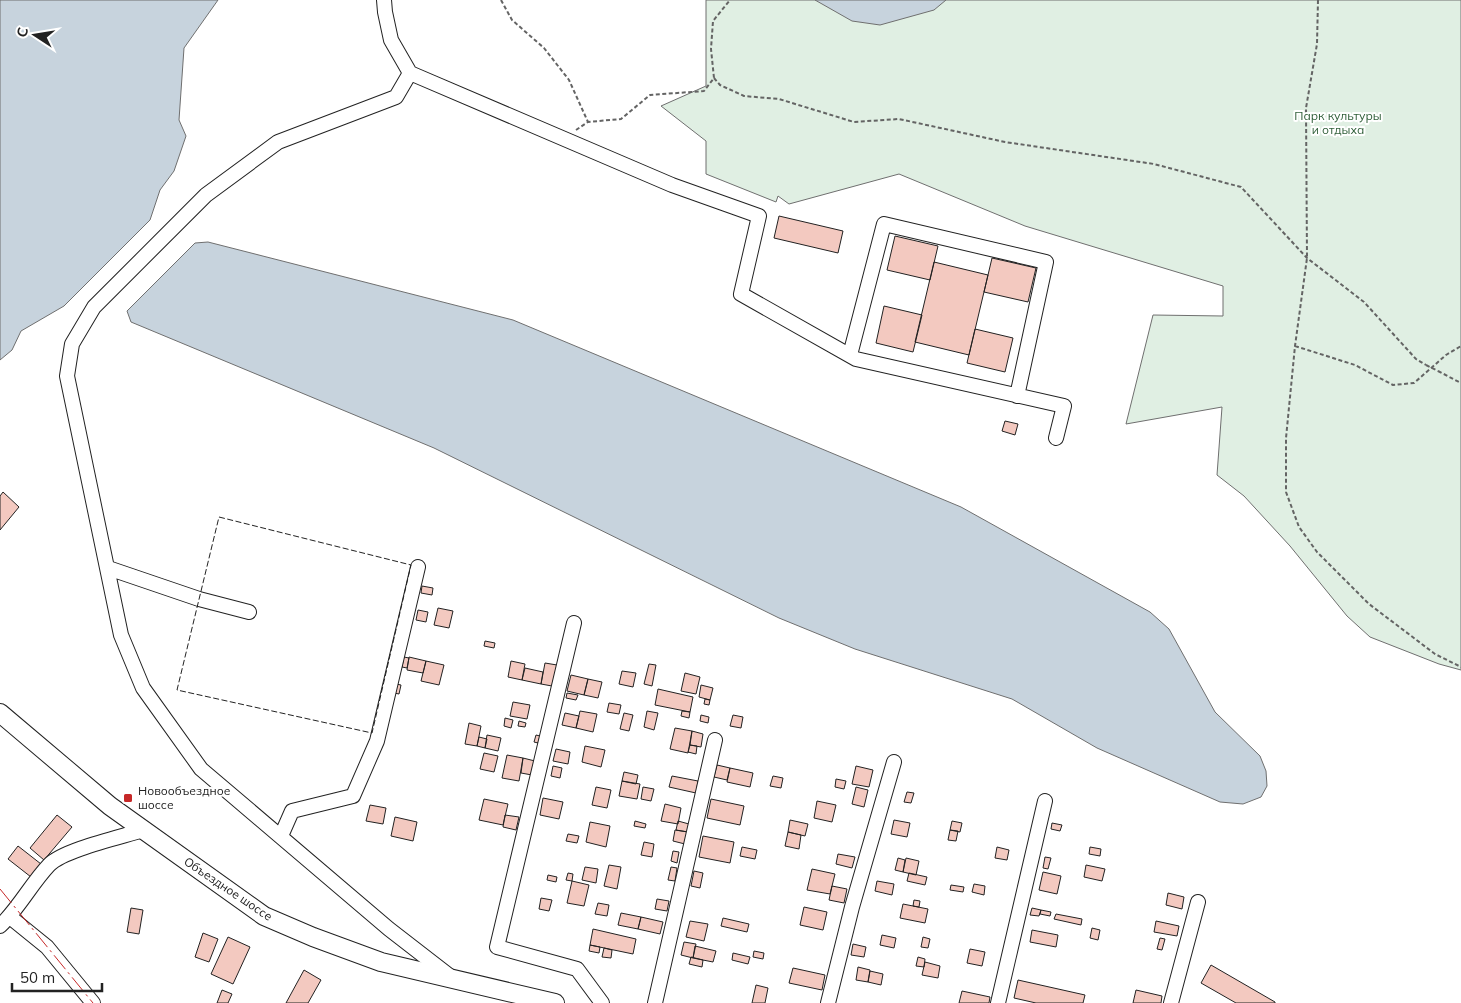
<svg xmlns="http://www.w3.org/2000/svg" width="1461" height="1003" viewBox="0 0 1461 1003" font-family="Mulish,sans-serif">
<rect width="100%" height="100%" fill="#fff"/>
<path fill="#e0efe3" stroke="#6f6f6f" d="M706 0H1461V670L1439 664 1370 637 1347 616 1290 546 1244 496 1217 475 1222 407 1126 424 1153 315 1223 316V286L1025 226 899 174 789 204 778 196 776 202 706 174V141L661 106 706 86Z"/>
<path fill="#c7d3dd" stroke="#6f6f6f" d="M0 0H218L184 48 179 120 186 136 174 171 160 190 150 220 64 306 21 331 12 350 0 360Z
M815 0H946L934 10 880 25 852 21Z
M208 242 513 320 961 507 1150 612 1169 629 1215 712 1260 756 1266 771 1267 786 1261 797 1243 804 1220 802 1097 748 1012 699 855 649 779 618 434 448 131 322 127 311 195 243Z"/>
<path fill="#f3c9c0" stroke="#222" d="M779 216 843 231 838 253 774 238Z
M895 236 938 246 930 280 887 270Z
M992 258 1036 268 1028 302 984 292Z
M934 262 988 275 969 355 915 342Z
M884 306 922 315 913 352 876 343Z
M975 329 1013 338 1005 372 967 363Z
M1005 421 1018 424 1015 435 1002 431Z
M3 492 19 507 0 530V496Z
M422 586 433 588 432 595 421 593Z
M438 608 453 611 449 628 434 625Z
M418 610 428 612 426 622 416 620Z
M485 641 495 643 494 648 484 646Z
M404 657 409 658 407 668 402 667Z
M409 657 426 661 423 673 407 670Z
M426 661 444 665 439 685 421 681Z
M511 661 525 664 522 680 508 677Z
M545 663 557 665 552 686 541 684Z
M649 664 656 665 652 686 644 684Z
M525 668 543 672 541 684 522 680Z
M622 671 636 673 633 687 619 684Z
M685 673 700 677 696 694 681 691Z
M571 675 588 679 584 695 567 691Z
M588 679 602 682 598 698 584 695Z
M396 684 401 685 399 694 394 693Z
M701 685 713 688 710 700 699 697Z
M658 689 693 697 690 712 655 705Z
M567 693 578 695 576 700 566 698Z
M705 699 710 700 709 705 704 704Z
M513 702 530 705 527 719 510 716Z
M609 703 621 705 619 714 607 712Z
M580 711 597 714 593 732 576 728Z
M647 711 658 713 654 730 644 727Z
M682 711 690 712 689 718 681 716Z
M565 713 579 716 576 728 562 725Z
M624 713 633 715 629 731 620 729Z
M701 715 709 717 708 723 700 721Z
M733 715 743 717 741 728 730 726Z
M505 718 513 720 511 728 504 726Z
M519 721 526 723 525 727 518 726Z
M469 723 481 726 477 746 465 744Z
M675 728 692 731 688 753 670 749Z
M692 731 703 734 701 747 690 745Z
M487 735 501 738 498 751 485 748Z
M536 735 540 736 538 743 534 742Z
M479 737 487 739 485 748 477 746Z
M690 745 697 746 696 754 688 752Z
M585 746 605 750 601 767 582 762Z
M556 749 570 752 568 764 553 761Z
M484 753 498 756 494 772 480 769Z
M507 755 523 758 519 781 502 778Z
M523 758 535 761 532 775 521 773Z
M717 765 730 768 727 780 714 777Z
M553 766 562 768 560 778 551 776Z
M856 766 873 770 869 787 852 784Z
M730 768 753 773 750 787 727 782Z
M624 772 638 775 636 784 622 781Z
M672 776 698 781 696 793 669 787Z
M773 776 783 778 781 788 770 786Z
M836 779 846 781 844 789 835 787Z
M622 781 640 784 637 799 619 796Z
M596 787 611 790 607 808 592 805Z
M643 787 654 789 651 801 641 799Z
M856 787 868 790 864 807 852 804Z
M907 792 914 793 911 803 904 802Z
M543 798 563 802 559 819 540 815Z
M484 799 508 804 503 825 479 820Z
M711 799 744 806 740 825 707 818Z
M817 801 836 805 832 822 814 818Z
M665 804 681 808 678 824 661 821Z
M370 805 386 808 383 824 366 821Z
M57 815 72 827 44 860 30 848Z
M505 815 519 817 516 830 503 827Z
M395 817 417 822 413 841 391 836Z
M790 820 808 824 805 836 788 832Z
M894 820 910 823 907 837 891 834Z
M635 821 646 824 645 828 634 826Z
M678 821 689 824 688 832 676 830Z
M952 821 962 823 960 832 950 830Z
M590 822 610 826 606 847 586 842Z
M1052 823 1062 825 1060 831 1051 829Z
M675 830 688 832 685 844 673 841Z
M950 830 958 831 956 841 948 840Z
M788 832 801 835 799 849 785 846Z
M568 834 579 836 577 843 566 841Z
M703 836 734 842 730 863 699 857Z
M644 842 654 844 652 857 641 855Z
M18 846 41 864 31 877 8 859Z
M742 847 757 850 755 859 740 856Z
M997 847 1009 850 1007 860 995 858Z
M1090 847 1101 849 1100 856 1089 854Z
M673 851 679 852 677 863 671 861Z
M838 854 855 857 852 868 836 864Z
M1045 857 1051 858 1048 869 1043 868Z
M898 858 905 860 903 872 895 870Z
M906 858 919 861 916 875 903 872Z
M609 865 621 867 617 889 604 886Z
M1086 865 1105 869 1102 881 1084 877Z
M585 867 598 869 596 883 582 880Z
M671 867 677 868 675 881 668 880Z
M812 869 835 874 830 894 807 890Z
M694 871 703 873 700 888 691 886Z
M1043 872 1061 876 1057 894 1039 890Z
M568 873 573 874 572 881 566 880Z
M909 873 927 877 925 885 907 881Z
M548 875 557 877 556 882 547 880Z
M572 881 589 885 584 906 567 903Z
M877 881 894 884 892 895 875 891Z
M974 884 985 886 984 895 972 892Z
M951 885 964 887 963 892 950 890Z
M832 886 847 889 844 903 829 900Z
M1168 893 1184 897 1182 909 1166 905Z
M541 898 552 900 549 911 539 909Z
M657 899 669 901 667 911 655 909Z
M914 900 920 901 919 907 913 906Z
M598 903 609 905 607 916 595 914Z
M903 904 928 909 925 923 900 918Z
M804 907 827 912 823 930 800 925Z
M131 908 143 910 139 934 127 932Z
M1032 908 1041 910 1039 916 1030 915Z
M1041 910 1051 912 1050 916 1040 914Z
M621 913 641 917 638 929 618 925Z
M1056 914 1082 919 1081 925 1054 919Z
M641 917 663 922 660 934 638 929Z
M723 918 749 924 747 932 721 926Z
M690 921 708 924 704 941 686 937Z
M1156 921 1179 926 1177 936 1154 932Z
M1092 928 1100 930 1098 940 1090 938Z
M593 929 636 939 633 954 590 945Z
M1032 930 1058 935 1056 947 1030 942Z
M203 933 218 939 209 962 195 957Z
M882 935 896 938 894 948 880 945Z
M228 937 250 947 233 984 211 974Z
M923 937 930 939 928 948 921 947Z
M1160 938 1165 939 1162 950 1157 949Z
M684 942 696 944 693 958 681 955Z
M853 944 866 947 864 957 851 955Z
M590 945 600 947 599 953 589 951Z
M695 946 716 951 713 962 693 958Z
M604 948 612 950 611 958 602 957Z
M970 949 985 952 982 966 967 963Z
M754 951 764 953 763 959 753 957Z
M733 953 750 957 748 964 732 960Z
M691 957 703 960 702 967 689 964Z
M918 957 925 959 924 967 916 966Z
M925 962 940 966 938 978 922 975Z
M1211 965 1275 1002V1003H1236L1201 983Z
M858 967 870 970 868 982 856 980Z
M793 968 825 975 822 990 789 983Z
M304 970 321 980 308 1003H286Z
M870 971 883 974 881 985 868 982Z
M1018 980 1085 995 1083 1003H1036L1014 998Z
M756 985 768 988 765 1003H752Z
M222 990 232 994 228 1003H217Z
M1136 990 1162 996 1161 1003H1133Z
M962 991 990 997 989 1003H959Z"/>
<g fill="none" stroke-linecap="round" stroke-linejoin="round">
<defs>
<path id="minor" d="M384 0 385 12 391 40 410 73 396 97 278 142 206 195 94 307 72 344 67 376 121 635 143 688 201 769 389 929 451 977
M410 73 672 185 759 216 741 294 856 359 1064 406 1056 438
M850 355 884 224 1046 262 1017 396
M108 568 199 599 249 612
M574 623 497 947 577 969 602 1003
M281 836 292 811 353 796 377 741 418 567
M10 917 47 947 93 1003
M0 926C19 908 31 884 49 865 63 850 121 837 143 830
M655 1003 715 740
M828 1003 852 907 894 762
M998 1003 1045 801
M1171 1003 1198 902"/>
<path id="major" d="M0 713 110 806 264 916 313 937 381 962 555 1003"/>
</defs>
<use href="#minor" stroke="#222" stroke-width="16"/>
<use href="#major" stroke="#222" stroke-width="20"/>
<path stroke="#646464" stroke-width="2" stroke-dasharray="4 2.5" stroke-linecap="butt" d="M501 0 512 20 544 48 569 80 588 122
M1318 0 1317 44 1306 108 1307 258 1295 346 1286 438V492L1299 527 1317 552 1369 604 1435 654 1461 667
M714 78 720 85 744 96 779 99 854 122 899 119 1005 142 1154 164 1241 187 1307 258 1364 302 1416 359 1426 365
M576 130 588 122 621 119 650 95 704 91 714 78 711 49 713 21 730 0
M1295 346 1355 365 1393 385 1414 383 1446 355 1461 346
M1438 371 1461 383"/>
<use href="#minor" stroke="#fff" stroke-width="14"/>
<use href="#major" stroke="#fff" stroke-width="18"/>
<path stroke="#646464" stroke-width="2" stroke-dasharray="4 2.5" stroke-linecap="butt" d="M1426 365 1438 371"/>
<path stroke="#222" stroke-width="1" stroke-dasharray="6 2.5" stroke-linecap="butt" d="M219 517 411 565 372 733 177 690Z"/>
<path stroke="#c62828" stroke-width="1" stroke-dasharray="18 4 2.5 4" stroke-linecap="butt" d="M0 889 93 1003"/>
</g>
<rect fill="#c62828" stroke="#fff" stroke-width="2" x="123" y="793" width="10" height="10" rx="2.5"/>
<g text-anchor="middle" stroke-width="4" stroke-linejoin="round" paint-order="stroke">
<g font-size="12" fill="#2f5e38" stroke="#fff">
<text x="1338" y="120">Парк культуры<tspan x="1338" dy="14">и отдыха</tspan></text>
</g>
<g font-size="12" fill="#222" stroke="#fff" text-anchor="start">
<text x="138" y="795">Новообъездное<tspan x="138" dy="14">шоссе</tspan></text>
</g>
<g font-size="12" fill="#222" stroke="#fff">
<text transform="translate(228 889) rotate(34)" y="4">Объездное шоссе</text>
</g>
</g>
<g transform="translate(35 35) rotate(282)" stroke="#ffffff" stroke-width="4" paint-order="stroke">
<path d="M0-4L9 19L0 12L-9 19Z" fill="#222222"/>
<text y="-8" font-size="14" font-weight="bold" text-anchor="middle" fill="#222222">С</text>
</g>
<path d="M12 983v8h90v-8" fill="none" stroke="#222222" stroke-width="2.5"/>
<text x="20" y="983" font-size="15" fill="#222222" stroke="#ffffff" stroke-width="4" paint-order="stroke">50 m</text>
</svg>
